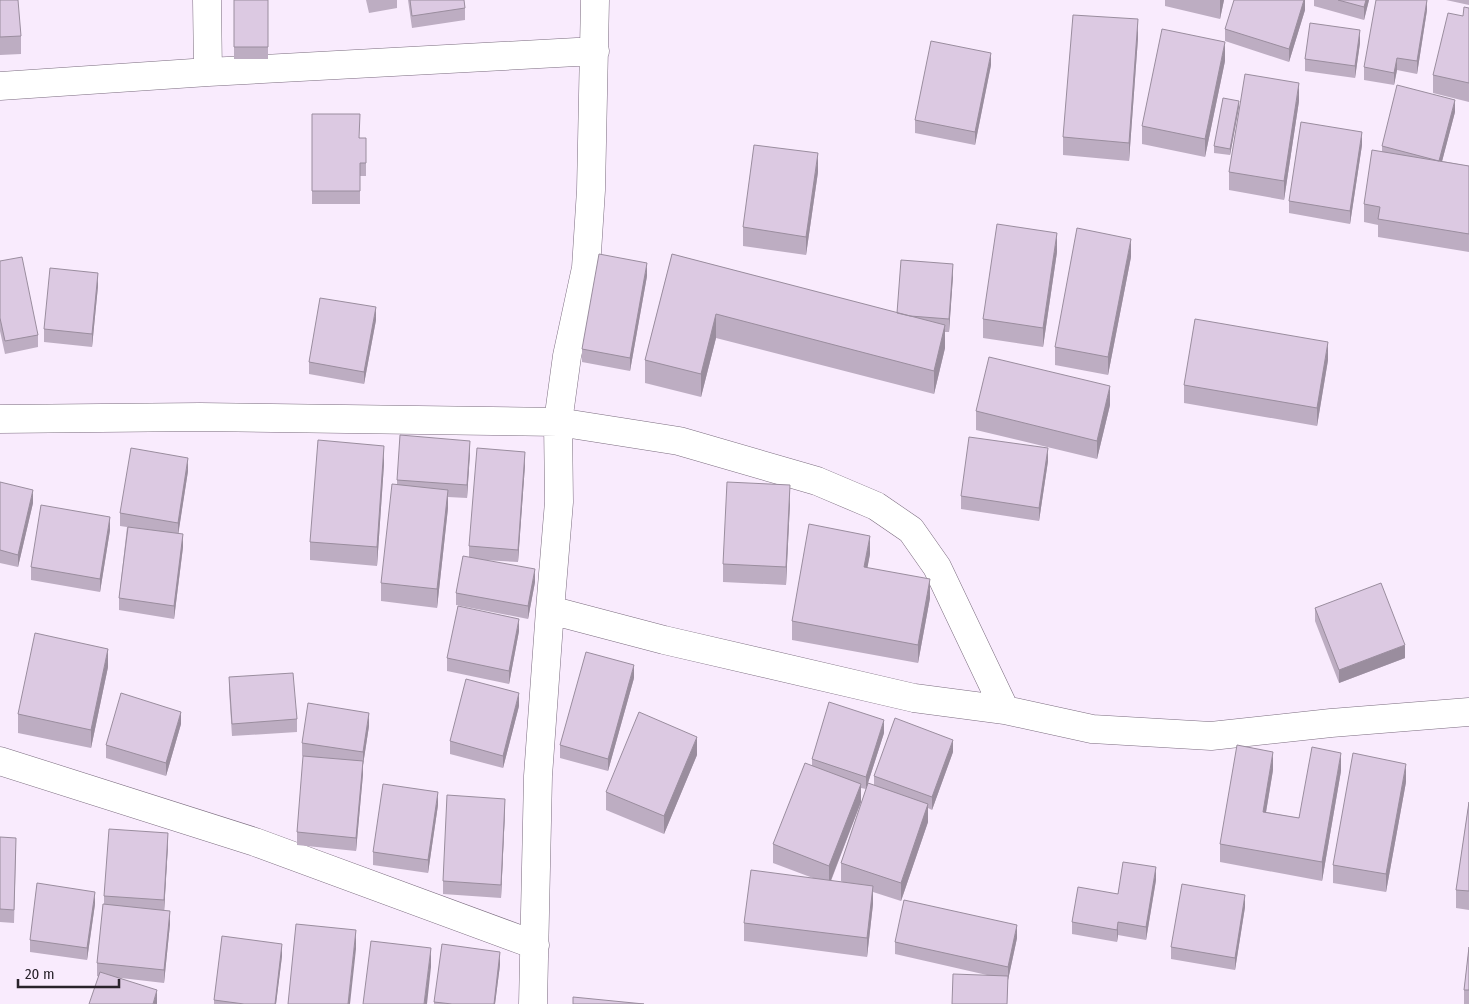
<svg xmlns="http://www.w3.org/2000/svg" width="1469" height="1004" viewBox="0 0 1469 1004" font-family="'Fira Sans Condensed',sans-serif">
<rect width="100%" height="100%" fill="#f9ebfd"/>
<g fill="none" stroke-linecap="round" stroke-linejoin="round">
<defs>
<path id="minor" d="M207 0 208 72
M0 86 208 72 595 51
M0 419 200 417 558 422 679 441 817 481 876 506 911 530 937 567 1005 710
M550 610 664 640 914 698 1005 710 1092 729 1211 736 1331 723 1469 712
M0 761 255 842 535 945
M533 1004 538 776 550 610 559 502 558 422 567 356 586 268 591 190 595 0"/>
</defs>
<use href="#minor" stroke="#7b6c7f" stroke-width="29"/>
<use href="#minor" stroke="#fff" stroke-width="28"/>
</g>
<path fill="#bdadc2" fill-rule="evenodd" d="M0 0 21 36V54L0 55Z
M234 0H268V59H234Z
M366 0H397V8L369 13Z
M408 0H464L465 8V20L412 28Z
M1165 0H1224L1220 19 1165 6Z
M1305 0V10L1289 62 1225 41V29Z
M1314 0H1369L1364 20 1314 6Z
M1446 0H1469V5Z
M1469 8V102L1433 93V75L1463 16Z
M1427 10 1417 74 1397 70 1394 85 1364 80V67Z
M1138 38 1129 161 1063 155V137Z
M1360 43 1355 78 1305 71V59Z
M1225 61 1205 157 1142 144V126Z
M991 65 975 145 915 133V120Z
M1299 101 1284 200 1229 190V172Z
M1239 107 1230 155 1214 153V146Z
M1455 112 1442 161 1469 166V252L1378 237V225L1364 222V204L1382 151V146Z
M312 114 360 138H366V176H360V204H312Z
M1362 145 1350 224 1289 213V201Z
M818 172 806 255 743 246V227Z
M1057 252 1043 347 983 338V319Z
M672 254 897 313 953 276 949 332H945V348L934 394 716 338 701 397 645 383V360Z
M1131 257 1108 375 1055 365V347Z
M0 261 38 335V347L5 354 0 331Z
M647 276 630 371 582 362V349Z
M98 286 92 347 44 342V329Z
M376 320 364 384 309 374V362Z
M1328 360 1317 426 1184 403V385Z
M1110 405 1097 459 976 430V411Z
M470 453 467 498 448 497V508L437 608 381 601V583L397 485V480Z
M1048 461 1039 521 961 509V496Z
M384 464 377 566 310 560V542Z
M525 465 518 562 483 560 535 582 528 619 456 605V593L469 557V546Z
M188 471 178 534 183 547 174 619 119 610V598L127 527 120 526V513Z
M0 482 33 503 18 567 0 563Z
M790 503 786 585 723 582V564Z
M110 530 100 592 31 580V567Z
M870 554 867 568 930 598 918 663 792 640V621Z
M1315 608 1405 658 1339 683 1315 621Z
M519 631 509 684 447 671V658Z
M108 667 91 748 18 733V714Z
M229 677 297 719V732L232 736 229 690Z
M634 678 608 771 560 758V745Z
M519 706 503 768 450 754V741Z
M181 724 166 776 106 758V745Z
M369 726 363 765V774L356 851 297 845V832L305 756H302V743Z
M884 733 868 783 874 785V776L953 752 932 810 928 808V822L901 901 873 892V904L867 957 744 941V923L813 878 773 863V844L812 765V759ZM861 788 866 789 841 863V881L843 882 831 881 861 802Z
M697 755 664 834 606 810V792Z
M1273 770 1266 812 1299 818 1341 771 1322 881 1220 862V844Z
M1406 782 1386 892 1333 883V865Z
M1469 802V910L1456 908V890Z
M438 805 428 873 373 865V852Z
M505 811 501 898 443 894V881Z
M0 837 16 850 14 923 0 922Z
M168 845 164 911 170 924 164 983 121 978 157 1004 97 976V963L104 905V896Z
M1156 880 1146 940 1118 935 1117 942 1072 934V922L1118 894Z
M95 904 87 960 30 952V940Z
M1245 907 1235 970 1171 959V947Z
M1017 938 1008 980 1007 1004H952L987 975 895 954V942Z
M1469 947V1004H1464V990Z
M282 956 276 1004H214V1000Z
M500 965 495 1004H434V1002Z"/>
<path fill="#9a8d9e" d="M1220 0H1224L1220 19Z
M1304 0H1305V10L1289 62V49Z
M1366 0H1369L1364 20V7Z
M1427 0V10L1417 74V61Z
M1138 19V38L1129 161V143Z
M1360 30V43L1355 78V66Z
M1225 42V61L1205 157V139Z
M991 53V65L975 145V132Z
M1397 58V70L1394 85V73Z
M1299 83V101L1284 200V181Z
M1455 100V112L1439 173V161Z
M1239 101V107L1230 155V149Z
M1362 132V145L1350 224V211Z
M818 153V172L806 255V237Z
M1057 233V252L1043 347V328Z
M1131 239V257L1108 375V357Z
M647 263V276L630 371V358Z
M953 264V276L949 332V319Z
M98 273V286L92 347V334Z
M376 307V320L364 384V372Z
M716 314V338L701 397V374Z
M945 325V348L934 394V371Z
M1328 342V360L1317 426V408Z
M1110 386V405L1097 459V441Z
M470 441V453L467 498V485Z
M384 446V464L377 566V547Z
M1048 448V461L1039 521V508Z
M525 452V465L518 562V550Z
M188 458V471L178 536V523Z
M790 485V503L786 585V567Z
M33 490V503L18 567V555Z
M448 490V508L437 608V589Z
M110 517V530L100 592V579Z
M183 534V547L174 619V606Z
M870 536V554L864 586V567Z
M535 569V582L528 619V606Z
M930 579V598L918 663V645Z
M519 619V631L509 684V671Z
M1405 645V658L1339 683V670Z
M108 649V667L91 748V730Z
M634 665V678L608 771V759Z
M519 693V706L503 768V756Z
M181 712V724L166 776V763Z
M369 713V726L363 765V752Z
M884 720V733L866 789V777Z
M697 737V755L664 834V816Z
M953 740V752L932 810V797Z
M1273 752V770L1263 830V812Z
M1341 753V771L1322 881V862Z
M363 761V774L356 851V838Z
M1406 764V782L1386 892V874Z
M861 784V802L829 885V866Z
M438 792V805L428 873V860Z
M505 799V811L501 898V885Z
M928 804V822L901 901V883Z
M168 833V845L164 913V900Z
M1156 867V880L1146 940V927Z
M873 886V904L867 957V938Z
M95 892V904L87 960V948Z
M1245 895V907L1235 970V958Z
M170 911V924L164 983V970Z
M1118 922V935L1117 942V930Z
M1017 925V938L1008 980V967Z
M356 930V949L350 1004H348Z
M282 944V956L276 1004H275Z
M431 948V967L427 1004H424Z
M500 952V965L495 1004H494Z
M157 990V1004H153Z"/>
<path fill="#dcc9e2" stroke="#9a8d9e" d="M0 0H18L21 36 0 37Z
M234 0H268V47H234Z
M410 0H464L465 8 412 16Z
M1234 0H1304L1289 49 1225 29Z
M1338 0H1366L1364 7Z
M1376 0H1427L1417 61 1397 58 1394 73 1364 67Z
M1464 7 1469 8V83L1433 75 1448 13 1463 16Z
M1073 15 1138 19 1129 143 1063 137Z
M1310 23 1360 30 1355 66 1305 59Z
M1162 29 1225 42 1205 139 1142 126Z
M931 41 991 53 975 132 915 120Z
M1245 74 1299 83 1284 181 1229 172Z
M1397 85 1455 100 1439 161 1382 146Z
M1223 98 1239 101 1230 149 1214 146Z
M312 114H360L359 138H366V163H360V191H312Z
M1301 122 1362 132 1350 211 1289 201Z
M754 145 818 153 806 237 743 227Z
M1372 150 1469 166V234L1378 219 1380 207 1364 204Z
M997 224 1057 233 1043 328 983 319Z
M1077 228 1131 239 1108 357 1055 347Z
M599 254 647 263 630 358 582 349Z
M672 254 945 325 934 371 716 314 701 374 645 360Z
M22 257 38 335 5 341 0 318V261Z
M901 260 953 264 949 319 910 316 897 313Z
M50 268 98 273 92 334 44 329Z
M320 298 376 307 364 372 309 362Z
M1195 319 1328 342 1317 408 1184 385Z
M989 357 1110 386 1097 441 976 411Z
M400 435 470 441 467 485 397 480Z
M969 437 1048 448 1039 508 961 496Z
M318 440 384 446 377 547 310 542Z
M131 448 188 458 178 523 120 513Z
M477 448 525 452 518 550 469 546Z
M0 482 33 490 18 555 0 550Z
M727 482 790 485 786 567 723 564Z
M392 484 448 490 437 589 381 583Z
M41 505 110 517 100 579 31 567Z
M809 524 870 536 864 567 930 579 918 645 792 621Z
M128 527 183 534 174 606 119 598Z
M463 556 535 569 528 606 456 593Z
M1381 583 1405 645 1339 670 1315 608Z
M458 606 519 619 509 671 447 658Z
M35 633 108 649 91 730 18 714Z
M586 652 634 665 608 759 560 745Z
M293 673 297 719 232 724 229 677Z
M466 679 519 693 503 756 450 741Z
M121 693 181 712 166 763 106 745Z
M829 702 884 720 866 777 812 759Z
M308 703 369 713 363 752 302 743Z
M639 712 697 737 664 816 606 792Z
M895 718 953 740 932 797 874 776Z
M1237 745 1273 752 1263 812 1299 818 1312 747 1341 753 1322 862 1220 844Z
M1353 753 1406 764 1386 874 1333 865Z
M303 756 363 761 356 838 297 832Z
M805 763 861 784 829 866 773 844Z
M868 783 928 804 901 883 841 863Z
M383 784 438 792 428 860 373 852Z
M447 795 505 799 501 885 443 881Z
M1469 802V891L1456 890Z
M109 829 168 833 164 900 104 896Z
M0 837 16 838 14 910 0 909Z
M1123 862 1156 867 1146 927 1118 922 1117 930 1072 922 1078 887 1118 894Z
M751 870 873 886 867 938 744 923Z
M37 883 95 892 87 948 30 940Z
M1182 884 1245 895 1235 958 1171 947Z
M904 900 1017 925 1008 967 895 942Z
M103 904 170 911 164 970 97 963Z
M296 924 356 930 348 1004H288Z
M222 936 282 944 275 1004H244L214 1000Z
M371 941 431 948 424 1004H363Z
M442 944 500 952 494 1004H452L434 1002Z
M1469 947V990H1464Z
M100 972 157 990 153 1004H89Z
M953 974 1008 976 1007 1004H952Z
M573 997 644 1004H573Z"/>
<path d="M18 979v8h101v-8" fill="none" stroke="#29232b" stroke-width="2.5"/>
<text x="25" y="979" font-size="15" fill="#29232b" stroke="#f9ebfd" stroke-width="4" paint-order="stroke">20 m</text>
</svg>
